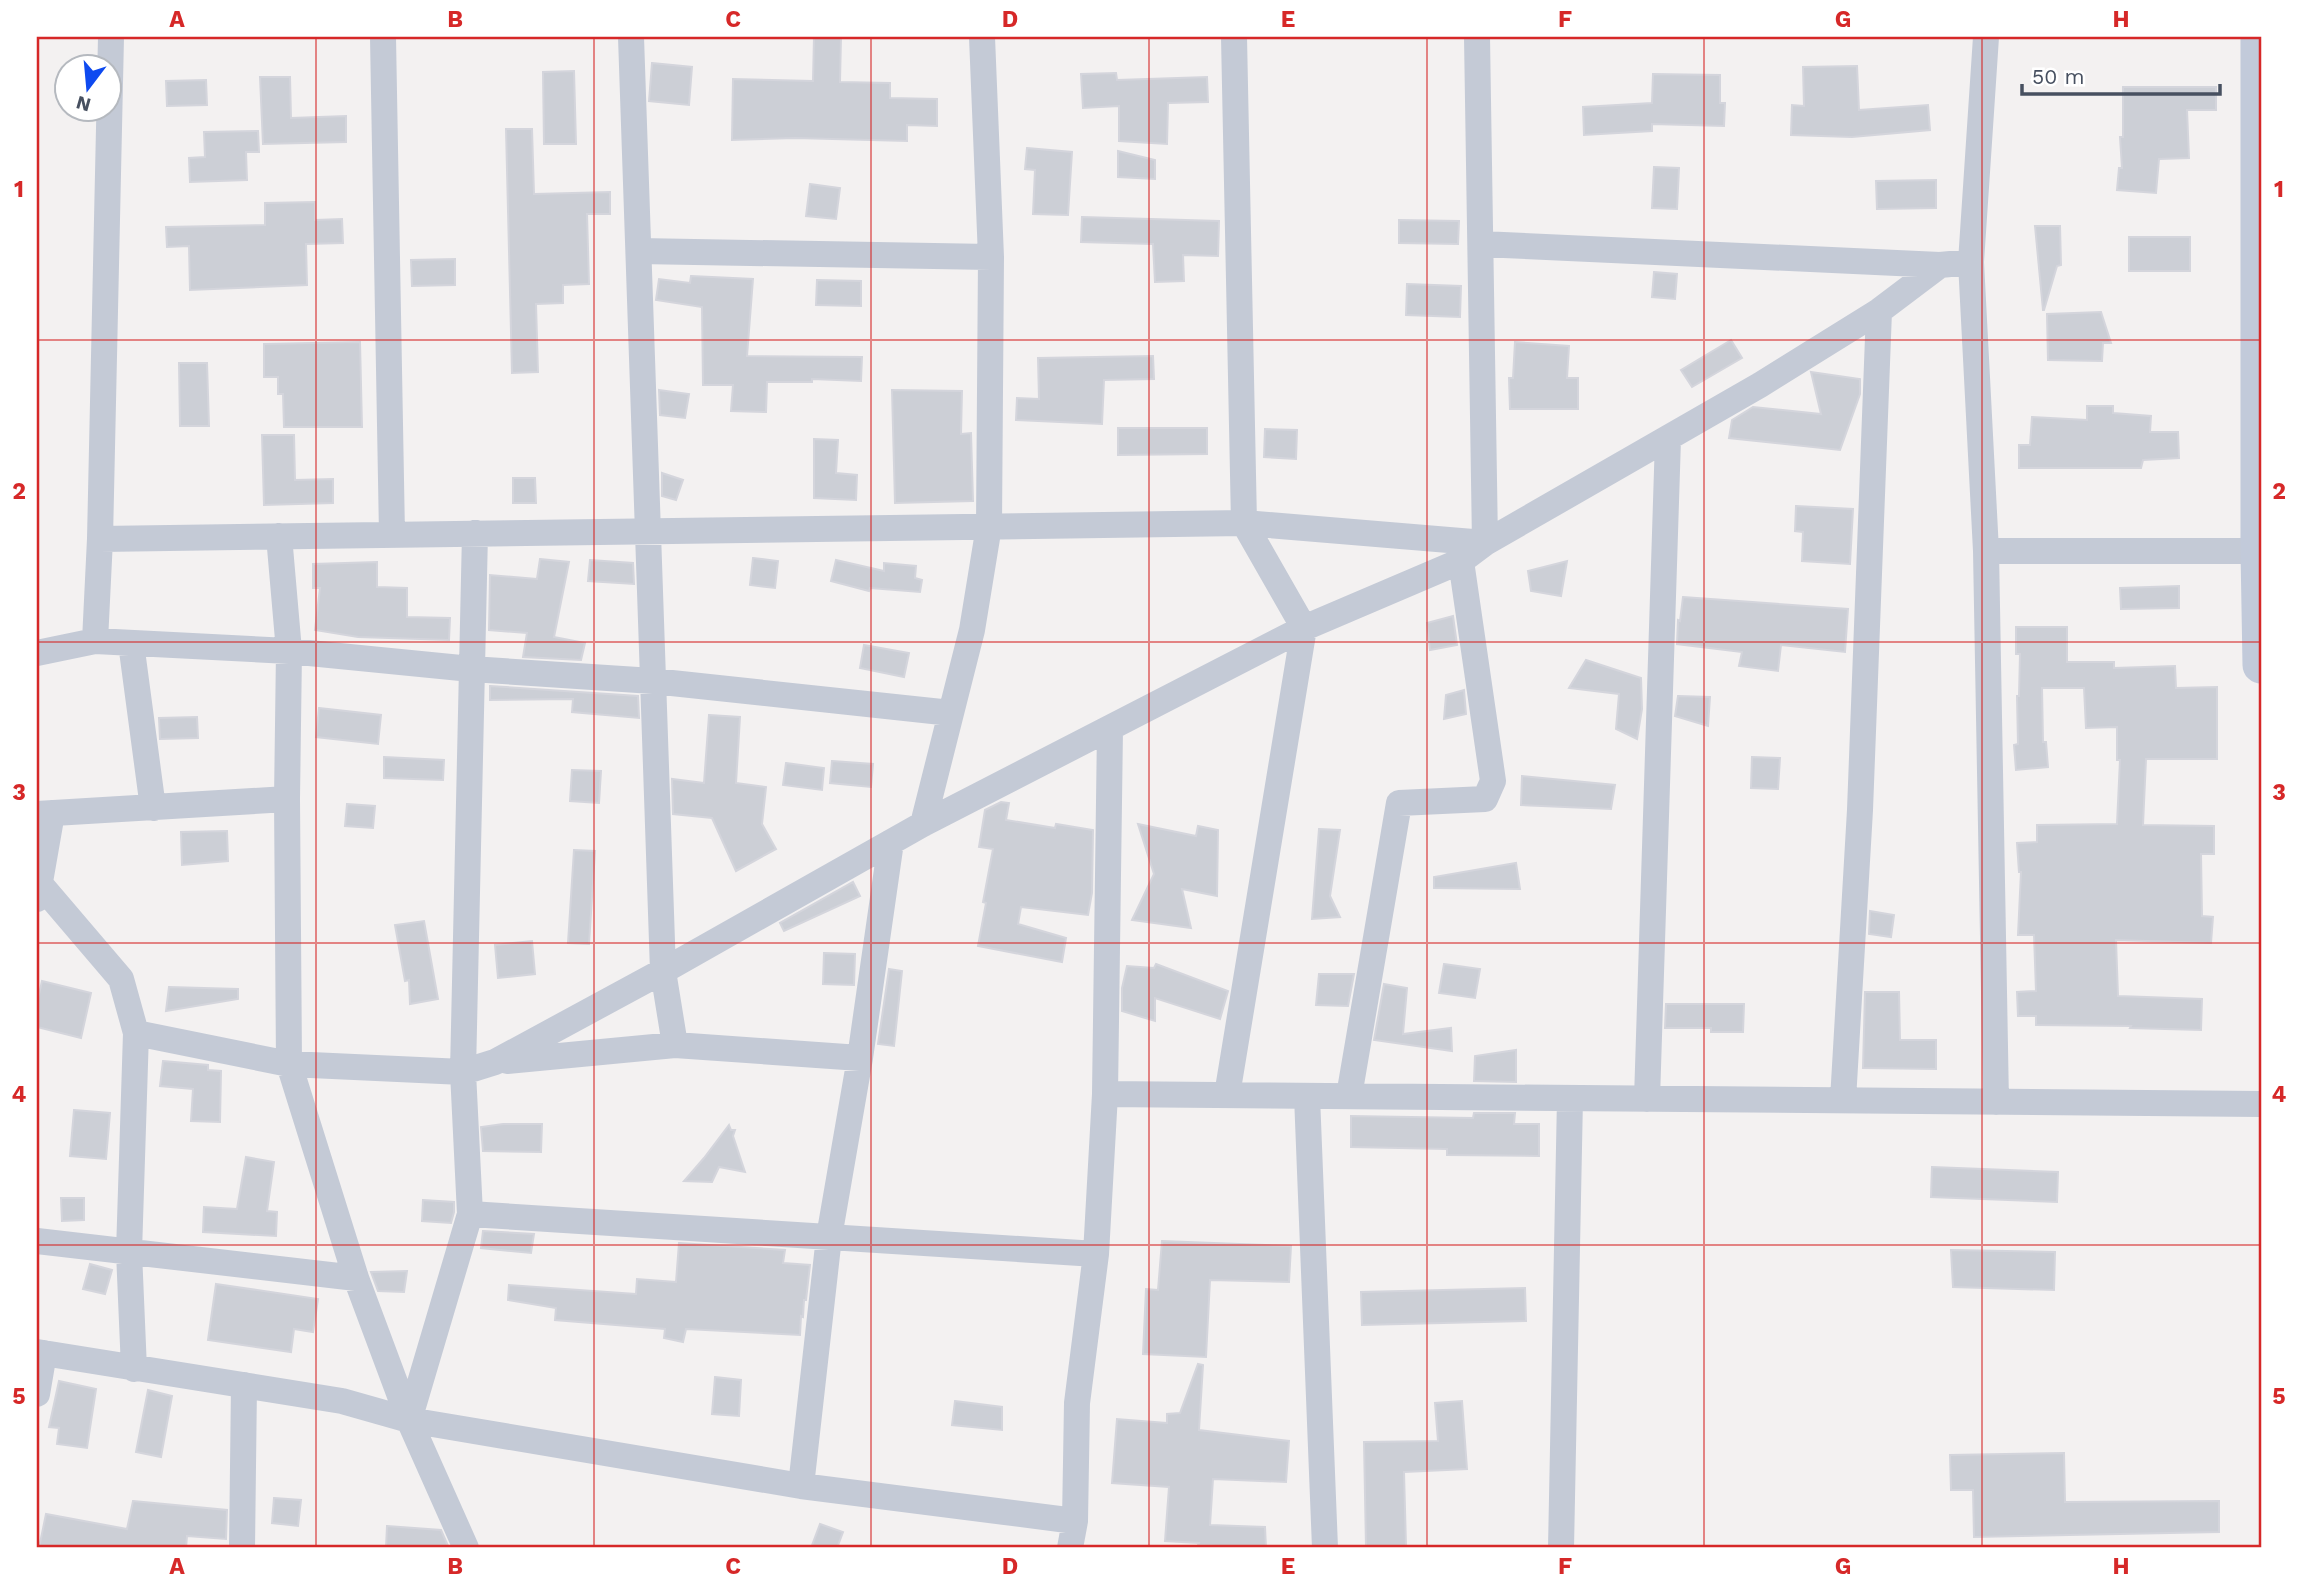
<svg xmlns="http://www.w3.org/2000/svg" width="2298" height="1585" viewBox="0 0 2298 1585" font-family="'Work Sans',sans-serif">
<rect width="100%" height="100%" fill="#f3f1f1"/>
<path fill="#cccfd6" stroke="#d4d5dc" stroke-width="2" d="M814 37H841L840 82 890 83V98L937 99V126L907 125V141L795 138 732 140 733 79 813 81Z
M652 63 692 67 689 105 649 101Z
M1857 66 1859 110 1928 105 1930 130 1852 137 1791 135 1792 105 1804 106 1803 67Z
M574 71 576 144H544L543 72Z
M1116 73 1117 80 1207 77 1208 102 1168 103 1167 144 1119 141V106L1083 108 1081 74Z
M1653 74 1720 75V103H1725L1724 126 1652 124V131L1584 135 1583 107 1652 103Z
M260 77H290L291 118 346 116V142L263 144Z
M206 80 207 105 167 106 166 81Z
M2123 87H2216V110H2187L2189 158 2159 159 2156 193 2117 190 2119 168H2122L2120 137H2123Z
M506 129H532L534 194 610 192V214H587L589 284 563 285V303L536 304 538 372 512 373Z
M258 131 259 152H246L247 180 190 182 189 158 205 157 204 132Z
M1027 148 1072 152 1068 215 1033 214 1035 170 1025 169Z
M1118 151 1155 160V179L1118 177Z
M1654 167 1679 168 1677 209 1652 208Z
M1936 180V208L1877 209 1876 181Z
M810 184 840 188 836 219 806 216Z
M315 202V220L342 219 343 243 306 244 307 285 190 290 189 246 167 247 166 227 265 225V203Z
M1082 217 1219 221 1218 256 1183 255 1184 281 1155 282 1153 244 1081 242Z
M1399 220 1459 221 1458 244 1399 243Z
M2035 226H2060L2061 265 2057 266 2044 310H2043Z
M2129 237H2190V271H2129Z
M455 259V285L412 286 411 260Z
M1654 272 1677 274 1675 299 1652 297Z
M691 276 753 279 747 356 862 357 861 381 812 379V382H767L766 412 731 411 733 385H703L702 307 656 300 659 279 690 283Z
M817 280 861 281V306L816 305Z
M1407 284 1461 286 1460 317 1406 315Z
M2101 312 2111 343H2103L2102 361 2048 360 2047 314Z
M1731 340 1742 358 1692 387 1681 370Z
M360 342 362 427H284L283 394H278V377H264V344Z
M1515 342 1569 346 1567 378H1578V409H1510L1509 378H1513Z
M1153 356 1154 379 1104 380 1102 424 1016 420 1017 398 1039 399 1038 358Z
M179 363H207L209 426H180Z
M1811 372 1860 379V394L1840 450 1729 438 1732 420 1753 407 1821 414Z
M659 390 689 394 685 418 660 415Z
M892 390 962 391 961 434 971 433 973 501 895 503Z
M2087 406H2113V413L2151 416 2150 432H2178L2179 458 2143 460 2141 468H2019V445H2030L2032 417 2087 420Z
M1118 428H1207V454L1118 455Z
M1265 429 1297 430 1296 459 1264 457Z
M262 435H294L295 480 333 479V503L264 505Z
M814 439 838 440 836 473 857 475 856 500 814 498Z
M662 473 683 480 676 500 662 496Z
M513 478H535L536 503H513Z
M1796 506 1853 509 1850 564 1802 561 1803 532 1795 531Z
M753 558 778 561 775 588 750 585Z
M540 559 569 562 554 637 585 643 581 660 523 657 527 633 489 630 490 575 537 579Z
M590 560 633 563 634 584 588 581Z
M836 560 884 571V563L916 566 915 578 922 580 920 592 870 588 869 591 831 581Z
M1567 561 1561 596 1531 591 1528 571Z
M377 562V587L407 588V617L450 618 449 640 358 637 315 630 320 588H313V564Z
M2179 586V608L2121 609 2120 588Z
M1683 597 1848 609 1845 652 1781 645 1778 671 1739 666 1742 652 1677 644 1678 620 1680 621Z
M1453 616 1457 645 1430 650 1427 623Z
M2016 627H2067V662H2114V668L2175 666 2176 688 2217 687V759H2146L2143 825 2214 826V854H2201L2202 916 2213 917 2211 943 2116 940 2118 996 2202 999 2201 1030 2130 1028 2131 1026 2036 1025V1016H2018L2017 992 2036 991 2034 935H2018L2021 872H2019L2017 843 2037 842V825L2117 824 2120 760H2117V727L2086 728 2084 688H2042L2043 742H2046L2048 767 2016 770 2014 745 2018 744 2017 696H2019L2020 654H2016Z
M864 645 909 653 904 677 860 668Z
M1586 660 1641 678 1642 709 1637 739 1616 729 1619 694 1569 688Z
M490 686 638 696 639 718 572 712 573 699 490 700Z
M1464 690 1466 714 1444 719 1446 695Z
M1678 696 1710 697 1708 726 1675 716Z
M319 708 381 715 378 744 316 737Z
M709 715 740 717 736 783 766 787 762 824 776 849 736 871 712 818 673 814 672 779 704 783Z
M197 717 198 738 160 739 159 718Z
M384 757 444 760 443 780 384 778Z
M1752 757 1780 758 1778 789 1751 788Z
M832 761 873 764 871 787 830 783Z
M786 763 824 768 822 790 783 785Z
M572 770 601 771 599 803 570 801Z
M1522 776 1615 785 1611 809 1521 805Z
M1001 802 1009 803 1006 820 1055 828 1056 824 1093 830 1092 893 1088 915 1021 907 1018 924 1066 938 1062 962 978 946 986 903 983 902 993 849 979 847 985 810Z
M347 804 375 806 373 828 345 826Z
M1138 824 1196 836 1198 826 1218 830 1217 896 1182 889 1191 928 1132 920 1154 874Z
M1319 829 1340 830 1330 896 1340 917 1312 919Z
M227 831 228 861 182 865 181 832Z
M574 850 595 851 589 944 568 943Z
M1516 863 1520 889 1434 888V877Z
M853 882 860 896 784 931 780 923Z
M1870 911 1894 915 1891 937 1869 934Z
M424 921 438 999 410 1004 409 980 405 981 395 925Z
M532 941 535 974 498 978 495 945Z
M824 953 855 954 854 985 823 984Z
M1156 964 1228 991 1220 1019 1155 998V1021L1122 1011V988L1127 966 1154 968Z
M1444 964 1480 969 1475 998 1439 993Z
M889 969 902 971 894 1046 878 1044Z
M1319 974H1354L1348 1006 1316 1005Z
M42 981 91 993 81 1038 37 1027V1003Z
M1384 984 1407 988 1403 1034 1451 1028 1452 1051 1374 1040Z
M169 987 238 989V999L166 1011Z
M1865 992H1899L1900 1040H1936V1069L1863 1068Z
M1666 1004H1744L1743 1032H1711V1028H1665Z
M1516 1050V1082L1474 1081 1475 1056Z
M163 1061 208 1065V1070L221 1071 220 1122 191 1121 193 1089 160 1086Z
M74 1110 110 1113 106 1159 70 1156Z
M1474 1113H1515L1514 1124H1539V1156L1447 1155V1149L1351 1147V1116L1473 1118Z
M503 1124H542L541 1152 483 1151 481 1127Z
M729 1125 731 1130H735L733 1136 745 1172 719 1167 712 1182 684 1181 704 1158Z
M246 1157 274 1162 267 1211 277 1212 276 1236 203 1232 204 1207 237 1209Z
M1932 1167 2058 1172 2057 1202 1931 1197Z
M61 1198H84V1220L62 1221Z
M423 1200 454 1202V1212L451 1223 422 1221Z
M483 1231 534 1234 531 1253 481 1248Z
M1162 1241 1291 1246 1289 1282 1210 1280 1206 1357 1143 1354 1146 1289 1158 1290Z
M679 1243 785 1250 783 1263 810 1265 806 1300H804L803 1317 801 1316 800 1335 686 1329 683 1342 664 1338 665 1329 555 1320 556 1308 508 1300 509 1285 636 1294 637 1279 676 1282Z
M1951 1250 2055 1252 2054 1290 1953 1287Z
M90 1264 112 1270 105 1294 83 1289Z
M407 1271 404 1292 378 1291 371 1272Z
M216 1284 318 1299 313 1332 294 1329 291 1352 208 1340Z
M1525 1288 1526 1321 1362 1325 1361 1292Z
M1198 1364 1203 1365 1199 1430 1289 1441 1286 1482 1213 1479 1210 1525 1265 1527 1266 1548 1198 1545 1199 1543 1165 1541 1169 1487 1112 1483 1117 1419 1167 1423V1414L1180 1413Z
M715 1377 741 1380 739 1416 712 1414Z
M59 1381 96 1389 87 1448 57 1444 59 1428 49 1427Z
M148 1390 172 1396 161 1457 136 1452Z
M955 1401 1002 1407V1430L952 1425Z
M1462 1401 1467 1469 1404 1472 1406 1546 1366 1547 1364 1442 1438 1441 1435 1403Z
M2064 1453 2065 1502 2219 1501V1532L1974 1537 1973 1490H1951L1950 1455Z
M274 1498 301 1500 298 1526 272 1523Z
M133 1501 227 1510 226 1539 187 1536 186 1548H39L46 1514 127 1529Z
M820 1524 843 1532 837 1548H811Z
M387 1526 441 1530 449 1548H386Z"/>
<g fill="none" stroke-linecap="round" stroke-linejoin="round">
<path stroke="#c4cad6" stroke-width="26" d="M383 37 392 535
M631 37 663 971 675 1045
M1986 37 1971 262 1986 551 1996 1102
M1481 244 1940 265
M639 251 991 257
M279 536 289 651 287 799 289 1064 356 1278 409 1420 466 1548
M100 539 1244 523 1485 543 1477 37
M1986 551H2261
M95 641 100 539 111 37
M131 643 153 808
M37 653 95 641 289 651 471 669 653 681 951 713
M37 814 287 799
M923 824 972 630 989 526 991 257 982 37
M40 884 121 979 136 1033 129 1252 134 1369
M37 899 52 813
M136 1033 289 1064 463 1072 495 1062 663 971 923 824 1304 628 1461 561 1485 543 1760 385 1879 311 1940 265 1971 262
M507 1061 675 1045 860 1058
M1105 1094 2261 1104
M1227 1095 1304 628 1244 523 1234 37
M1307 1096 1325 1548
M1349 1096 1399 803 1485 799 1493 781 1461 561
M1647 1099 1668 439
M1843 1100 1860 810 1879 311
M470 1214 1096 1254
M37 1241 356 1278
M37 1352 342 1401 409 1420 801 1486 1075 1521
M37 1394 44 1353
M409 1420 470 1214 463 1072 475 533
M801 1486 829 1237 860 1058 891 842
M242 1548 244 1385
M1070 1548 1075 1521 1077 1403 1096 1254 1105 1094 1110 729
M1561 1548 1570 1098"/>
<path stroke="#c2cada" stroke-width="37" d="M2259 37V551L2261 665"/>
</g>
<path fill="none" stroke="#d62828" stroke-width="2" stroke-opacity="0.55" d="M316 37V1548M594 37V1548M871 37V1548M1149 37V1548M1427 37V1548M1704 37V1548M1982 37V1548M37 340H2261M37 642H2261M37 943H2261M37 1245H2261"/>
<rect width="2298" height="1585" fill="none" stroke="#ffffff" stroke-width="77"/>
<g transform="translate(88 88) rotate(196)"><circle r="33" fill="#ffffff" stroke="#b5b9bf" stroke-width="2"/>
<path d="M0-5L12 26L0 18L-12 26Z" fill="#0e4af0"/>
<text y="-10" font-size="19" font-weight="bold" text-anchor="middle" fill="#475060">N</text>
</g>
<path d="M2022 84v10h198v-10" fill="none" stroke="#475060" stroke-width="3.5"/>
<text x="2032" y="84" font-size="21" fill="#475060" stroke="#ffffff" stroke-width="5" paint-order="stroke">50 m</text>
<rect x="38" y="38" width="2222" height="1508" fill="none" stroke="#d62828" stroke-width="2.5"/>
<g font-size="23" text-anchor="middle" font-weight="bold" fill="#d62828">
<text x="177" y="27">A</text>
<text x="455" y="27">B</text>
<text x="733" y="27">C</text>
<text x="1010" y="27">D</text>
<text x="1288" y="27">E</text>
<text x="1565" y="27">F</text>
<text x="1843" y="27">G</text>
<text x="2121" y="27">H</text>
<text x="19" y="197">1</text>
<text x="2279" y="197">1</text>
<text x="19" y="499">2</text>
<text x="2279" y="499">2</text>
<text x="19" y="800">3</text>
<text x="2279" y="800">3</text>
<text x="19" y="1102">4</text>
<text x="2279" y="1102">4</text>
<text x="19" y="1404">5</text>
<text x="2279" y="1404">5</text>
<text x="177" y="1574">A</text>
<text x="455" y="1574">B</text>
<text x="733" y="1574">C</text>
<text x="1010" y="1574">D</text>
<text x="1288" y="1574">E</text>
<text x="1565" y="1574">F</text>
<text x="1843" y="1574">G</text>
<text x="2121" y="1574">H</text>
</g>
</svg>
